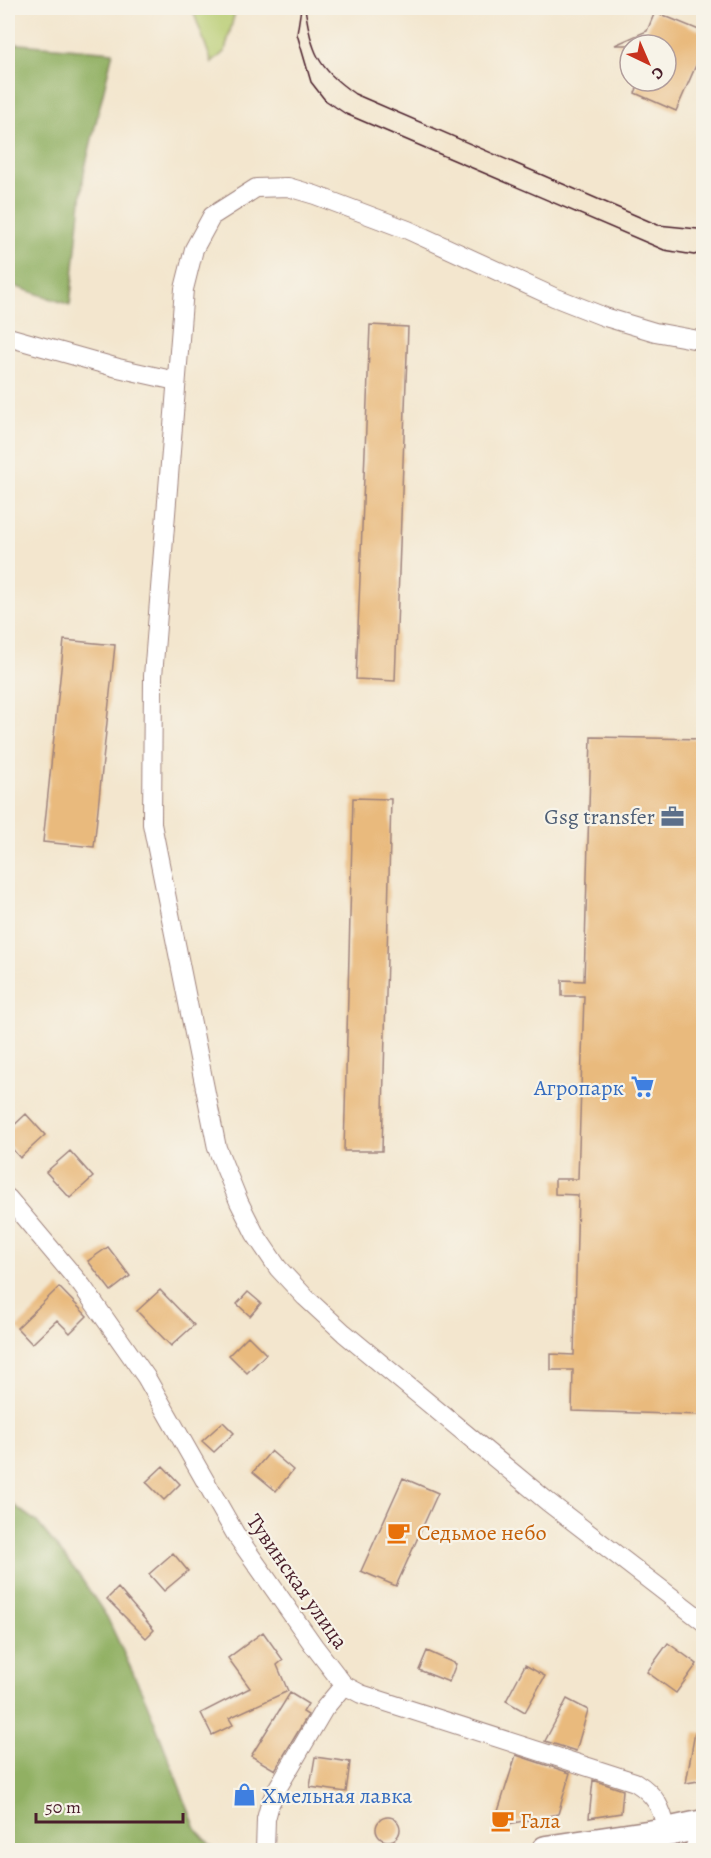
<svg xmlns="http://www.w3.org/2000/svg" width="711" height="1858" viewBox="0 0 711 1858" font-family="Alegreya,serif">
<rect width="100%" height="100%" fill="#f7f3e8"/>
<filter id="ink" filterUnits="userSpaceOnUse"><feTurbulence type="fractalNoise" baseFrequency=".0167" numOctaves="2"/><feDisplacementMap in="SourceGraphic" scale="12" xChannelSelector="R" yChannelSelector="G"/><feConvolveMatrix kernelMatrix="1 2 1 2 8 2 1 2 1" color-interpolation-filters="sRGB"/></filter>
<filter id="wash" filterUnits="userSpaceOnUse"><feTurbulence type="fractalNoise" baseFrequency=".008" numOctaves="4" result="noise"/><feDisplacementMap in="SourceGraphic" scale="24" xChannelSelector="R" yChannelSelector="G"/><feGaussianBlur stdDeviation="1.35" result="paint"/><feColorMatrix in="noise" values="0 0 0 0 0 0 0 0 0 0 0 0 0 0 0 0 0 1.4 0 .05"/><feComposite in="paint" operator="in"/></filter>
<g filter="url(#wash)">
<rect width="100%" height="100%" fill="#f3e6ce"/>
<path fill="#b7cc71" stroke="#80764e" stroke-width="1.5" d="M192 8H236L225 51 212 63Z"/>
<path fill="#91b063" stroke="#6e6847" stroke-width="1.5" d="M8 43 113 52 84 172 70 305 8 284Z
M8 1501 37 1522 79 1575 107 1617 147 1703 196 1829 215 1850H8Z"/>
<g id="blocks">
<path fill="#e9ba7d" d="M655 12 704 32V47L676 111 635 93 640 81H666V45H615L647 31Z
M370 325 408 327 395 681 356 679Z
M64 640 115 645 94 847 43 842Z
M591 737 704 739V1415L572 1411 573 1370H551V1354L574 1355 578 1195 555 1194V1179H578L584 996H562V980L584 981Z
M353 798 391 799 382 1151H344Z
M26 1114 45 1135 20 1158 8 1144V1131Z
M70 1151 93 1177 70 1198 46 1172Z
M108 1247 130 1276 111 1291 88 1261Z
M59 1287 87 1316 70 1333 57 1320 32 1344 17 1328Z
M160 1290 194 1325 171 1346 137 1311Z
M248 1292 261 1303 250 1316 237 1304Z
M248 1336 266 1354 247 1373 229 1355Z
M223 1422 234 1433 214 1452 202 1441Z
M271 1451 293 1470 276 1491 253 1472Z
M163 1466 180 1484 164 1500 146 1482Z
M403 1478 438 1493 396 1586 361 1571Z
M173 1553 188 1571 164 1591 149 1574Z
M118 1588 154 1630 146 1638 107 1599Z
M263 1632 283 1660 277 1665 288 1691 229 1718 233 1725 212 1735 201 1713 250 1688 228 1658Z
M668 1643 697 1664 676 1693 647 1672Z
M427 1651 456 1664 449 1682 419 1670Z
M525 1665 545 1676 525 1712 506 1701Z
M290 1693 308 1704 303 1712 308 1715 275 1770 251 1756Z
M567 1699 588 1710 576 1751 545 1741Z
M695 1732 704 1733V1780L686 1783Z
M516 1755 570 1773 558 1814 493 1827Z
M315 1757 350 1762 346 1792 310 1787Z
M593 1780 623 1790 621 1813 589 1818Z
M376 1829a12 12 0 1 1 24 0a12 12 0 1 1-24 0Z"/>
</g>
</g>
<g filter="url(#ink)">
<use href="#blocks" fill-opacity="0" stroke="#9e827c" stroke-width="1.5"/>
<g fill="none" stroke-linecap="round" stroke-linejoin="round">
<defs>
<path id="minor" d="M8 337 118 368 176 381
M704 341 655 332 605 317 554 297 408 230 315 195 288 187 256 188 212 216 194 249 184 289 153 676 152 824 217 1148 239 1202 255 1234 278 1268 305 1297 344 1333 548 1502 704 1622
M8 1198 82 1286 146 1377 236 1535 314 1646 344 1685 361 1694 635 1782C656 1795 662 1808 667 1832
M265 1850 266 1819 270 1804 277 1789 324 1709 344 1685"/>
<path id="primary" d="M546 1850 667 1832 704 1824
M699 1850H704"/>
</defs>
<use href="#minor" stroke="#9e827c" stroke-width="20"/>
<use href="#primary" stroke="#9e827c" stroke-width="31"/>
<use href="#minor" stroke="#fff" stroke-width="18"/>
<use href="#primary" stroke="#fff" stroke-width="28"/>
<path stroke="#4a1f2b" stroke-width="1.5" d="M301 8 297 34 311 82 325 100 346 114 664 250 694 255 704 252
M305 8C312 52 317 68 355 94L658 225 698 229 704 227"/>
</g>
</g>
<defs>
<symbol id="office-bare" viewBox="-9 -9 18 18"><path d="M-6-3h4V-5.5h4V-3h4V5H-6ZM-1-4.5V-3h2v-1.5ZM-6 0V1H6V0Z" fill="#5c6f8a" stroke="#f7f3e8" stroke-width="2.5" paint-order="stroke"/></symbol>
<symbol id="supermarket-bare" viewBox="-9 -9 18 18"><path d="M-6-5.5h2.5l.6 2H6L4.5 2H-2.5L-4.4-4H-6ZM-1.5 3.2a1.3 1.3 0 1 0 .1 0ZM3 3.2a1.3 1.3 0 1 0 .1 0Z" fill="#3f7fe0" stroke="#f7f3e8" stroke-width="2.5" paint-order="stroke"/></symbol>
<symbol id="cafe-bare" viewBox="-9 -9 18 18"><path d="M-5.5-4.5H6V0H3Q3 3.5 0 3.5H-2.5Q-5.5 3.5-5.5 0ZM3-3.2v2h1.7v-2ZM-6 4.5H4V6H-6Z" fill="#e8710a" stroke="#f7f3e8" stroke-width="2.5" paint-order="stroke"/></symbol>
<symbol id="shop-bare" viewBox="-9 -9 18 18"><path d="M-5-2.5h2.3a2.7 3.5 0 0 1 5.4 0H5L5.5 6h-11ZM-1.5-2.5h3a1.5 2.3 0 0 0-3 0Z" fill="#3f7fe0" stroke="#f7f3e8" stroke-width="2.5" paint-order="stroke"/></symbol>
</defs>
<g fill-rule="evenodd">
<use href="#office-bare" x="656" y="800" width="33" height="33"/>
<use href="#supermarket-bare" x="626" y="1070" width="33" height="33"/>
<use href="#cafe-bare" x="382" y="1516" width="33" height="33"/>
<use href="#shop-bare" x="228" y="1778" width="33" height="33"/>
<use href="#cafe-bare" x="486" y="1804" width="33" height="33"/>
</g>
<g text-anchor="middle" stroke-width="4.5" stroke-linejoin="round" paint-order="stroke">
<g font-size="22" fill="#4e5e75" stroke="#f7f3e8" text-anchor="end">
<text x="655" y="824">Gsg transfer</text>
</g>
<g font-size="22" fill="#366cbe" stroke="#f7f3e8" text-anchor="end">
<text x="624" y="1095">Агропарк</text>
<text x="262" y="1803" text-anchor="start">Хмельная лавка</text>
</g>
<g font-size="22" fill="#c56008" stroke="#f7f3e8" text-anchor="start">
<text x="417" y="1540">Седьмое небо</text>
<text x="520" y="1828">Гала</text>
</g>
<g font-size="22" fill="#4a1f2b" stroke="#f7f3e8">
<text transform="translate(298 1581) rotate(55)" y="8">Тувинская улица</text>
</g>
</g>
<rect width="711" height="1858" fill="none" stroke="#f7f3e8" stroke-width="30"/>
<g transform="translate(648 63) rotate(136)"><circle r="28" fill="#f7f3e8" stroke="#b29e9c" stroke-width="1.5"/>
<path d="M0-4.5L10 22L0 15L-10 22Z" fill="#c8321e"/>
<text y="-9" font-size="16" font-weight="bold" text-anchor="middle" fill="#4a1f2b">С</text>
</g>
<path d="M36 1813v9h147v-9" fill="none" stroke="#4a1f2b" stroke-width="3"/>
<text x="45" y="1813" font-size="18" fill="#4a1f2b" stroke="#f7f3e8" stroke-width="4.5" paint-order="stroke">50 m</text>
</svg>
